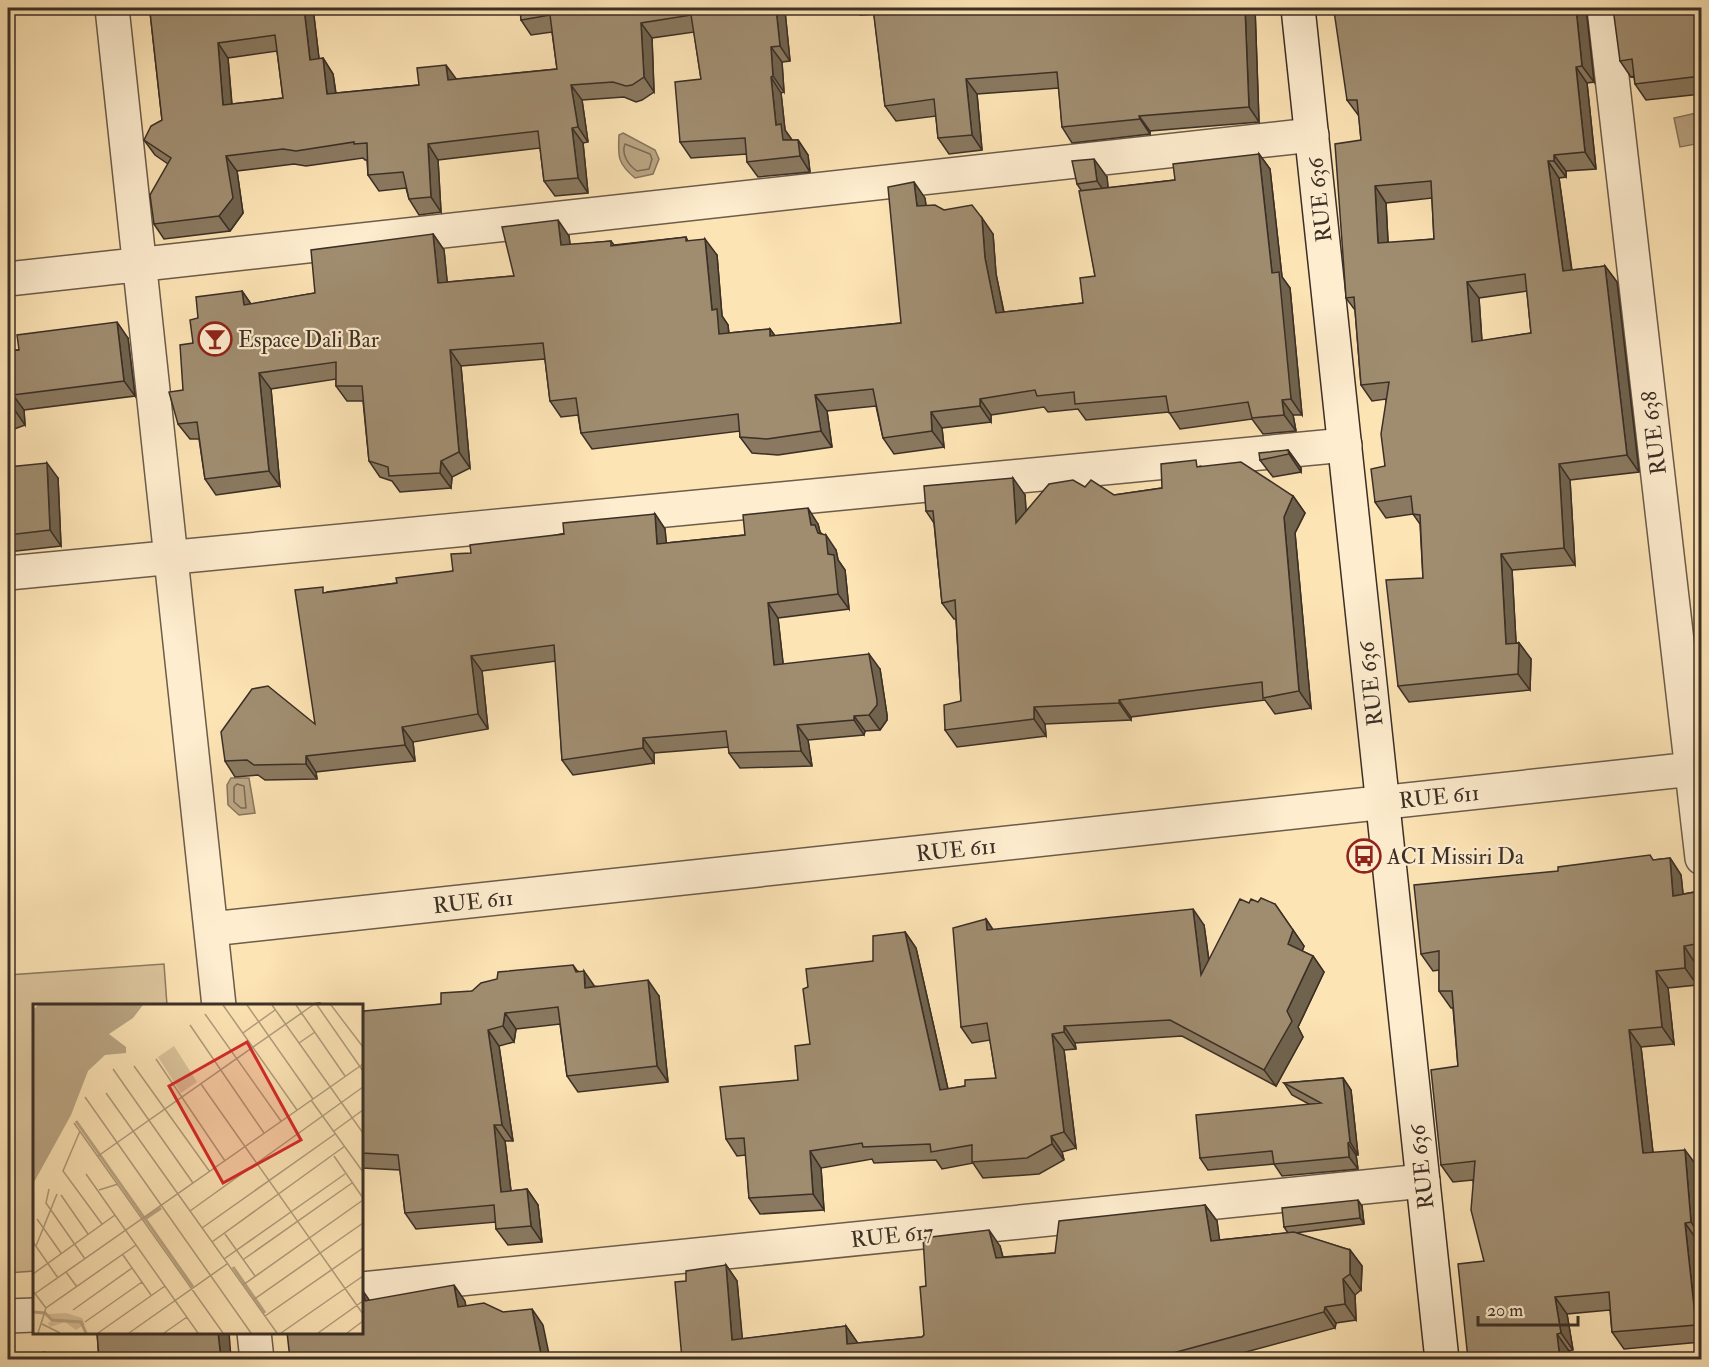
<svg xmlns="http://www.w3.org/2000/svg" width="1709" height="1367" viewBox="0 0 1709 1367" font-family="'IM FELL Double Pica',serif">
<rect width="100%" height="100%" fill="#fde4b5"/>
<filter id="stains"><feTurbulence type="fractalNoise" baseFrequency=".00333" numOctaves="4"/><feColorMatrix values="0 0 0 0 .2 0 0 0 0 .09 0 0 0 0 .02 0 0 0 .5 -.17"/></filter>
<radialGradient id="worn" r=".72"><stop offset=".6" stop-color="#630" stop-opacity="0"/><stop offset="1" stop-color="#630" stop-opacity=".3"/></radialGradient>
<path fill="#dcc59d" stroke="#8c7a62" stroke-width="1.5" d="M164 964 167 1005 34 1006V1271L8 1273V975Z"/>
<path fill="#bba684" stroke="#88765e" stroke-width="1.5" d="M1701 112V143L1680 147 1674 118Z
M623 133 655 150 659 159 653 174 635 178C617 163 618 156 619 135Z
M231 778H249L255 813 239 815 228 805 227 785Z"/>
<g fill="none" stroke-linecap="round" stroke-linejoin="round">
<path stroke="#7b6a55" stroke-width="1.5" d="M625 144 650 154 652 159 649 169 637 171C628 165 621 154 625 144Z
M237 784 244 786 246 808H241L234 802V787Z"/>
<defs>
<path id="street" d="M112 8 219 1006
M1604 8 1702 858
M8 279 1312 135
M8 573 1345 445
M211 929 1702 768
M362 1289 1423 1181
M8 1316 34 1315
M254 1332 257 1360"/>
<path id="secondary" d="M1298 8 1442 1360"/>
</defs>
<use href="#street" stroke="#6c5c4a" stroke-width="36"/>
<use href="#secondary" stroke="#3b2f26" stroke-width="36"/>
<use href="#street" stroke="#feedcf" stroke-width="33"/>
<use href="#secondary" stroke="#feedcf" stroke-width="33"/>
</g>
<path fill="#8a7960" stroke="#3b2f26" stroke-width="1.5" fill-rule="evenodd" d="M313 8 319 59 323 58 333 74 336 93 419 85 456 79 557 69 552 32 531 35 521 20 520 8H830L785 11 790 61 782 62 784 92 781 93 785 130 792 140H798L808 155 810 172 758 177 747 162V154L691 158 680 142 701 79 694 32 652 38 654 92 642 100 636 102 624 97 582 100 588 142 583 143 588 193 555 196 544 181 540 148 438 160 441 212 419 215 409 199 406 188 379 191 368 175 367 160H365L363 158 306 166 294 164 237 171 243 213 230 231 164 239 154 224 168 164 155 155 144 140 162 120 150 12ZM277 51 283 98 232 104 228 58Z
M854 8H1255L1259 122 1150 131V134L1072 143 1062 127 1059 88 977 94 982 150 949 154 938 138 936 116 896 121 885 106 874 14 860 15Z
M1355 8H1586L1594 82 1587 83 1596 169 1566 171V177L1559 178 1572 270 1605 266 1617 282 1639 472 1570 480 1575 565 1512 570 1516 643H1519L1531 659 1530 690 1409 702 1398 686 1423 578 1420 524 1413 514 1386 518 1375 502 1385 466 1386 399 1372 401 1361 385 1355 310 1346 298 1361 140 1359 116 1347 100ZM1432 198 1434 239 1388 243 1386 203ZM1527 291 1531 333 1482 341 1479 298Z
M1701 8V94L1646 100 1635 84 1634 76 1631 77 1620 61Z
M1259 154 1270 169 1282 277 1290 288 1302 415H1293L1296 431 1263 434 1252 419 1180 429 1169 412 1086 420 1078 409 1048 412 1044 407 991 415V422L942 428 944 447 894 454 883 438 876 406 827 411 832 447 778 455 752 453 740 437V431L592 449 581 433 578 415 561 417 550 401 545 359 461 366 470 468 452 477 451 488 400 492 392 481 380 477 369 461 363 401H347L336 386V379L271 389 280 486 216 495 205 479 199 439H190L178 424 183 390 198 318 242 291 251 304 315 293 433 234 444 250 447 282 514 276 569 236 570 245 611 241 614 245 686 237 688 241 717 255 722 316 728 325 729 333 770 329 775 336 901 323 925 198 926 206 944 210 993 234 996 274 1004 312 1083 303 1095 276 1081 190 1077 184 1107 177 1108 188 1175 180Z
M128 338 135 396 24 410 25 425 9 431 13 466 58 478 61 546 8 552V351Z
M1288 450 1301 468V472L1273 477 1260 460Z
M1200 466 1293 496 1305 513 1295 533 1311 708 1275 714 1265 700 1131 717V720L1045 724 1046 736 957 747 945 730 961 701 956 619H954L942 603 934 523 926 511 1025 495 1026 512 1085 487 1114 495 1162 488Z
M655 514 665 529 666 543 745 535 818 524 820 532 836 550 838 560 845 570 849 609 778 618 783 664 880 669 887 715V720L880 730 865 731 864 735 808 740 812 766 740 768 729 753V747L654 753V763L573 775 562 760 556 661 482 671 488 729 413 742 415 761 316 772 317 779 265 780 258 775 235 777 225 761 315 724 327 592 397 583 453 571 471 553Z
M1670 858 1681 875 1683 894 1701 891V962L1695 963 1697 985 1668 988 1674 1044 1641 1047 1653 1153 1697 1166 1701 1222V1239L1697 1240 1701 1283V1342L1624 1349 1612 1332 1610 1310 1567 1314 1573 1350 1569 1351 1484 1261 1473 1180 1453 1182 1441 1165 1458 1066 1453 1008H1451L1439 991V970L1433 971 1421 954 1558 871Z
M1258 902 1275 904 1304 946 1302 951 1313 956 1324 972 1298 1027 1303 1037 1276 1086 1182 1036 1075 1043 1076 1049 1064 1050 1076 1148 1062 1152 1064 1160 1039 1174 983 1178 973 1163 942 1169 936 1160 874 1163 872 1159 821 1168 824 1210 760 1214 749 1198 746 1155 737 1156 726 1139 798 1080 810 1044 873 961 905 932 916 948 948 1089 965 1086 996 1078 990 1040 972 1043 961 1027 986 919 993 930 1204 925 1209 960 1249 903Z
M578 971 594 986 659 996 668 1082 578 1092 567 1076 560 1024 516 1029 514 1042 499 1046 513 1141H505L511 1191 527 1189 538 1205 542 1242 508 1245 496 1229V1222L416 1229 405 1213 400 1170 362 1168V1018L441 1004 472 991Z
M1343 1078 1351 1090 1358 1155H1356L1358 1169 1282 1176 1274 1164 1208 1170 1200 1158 1309 1104 1292 1095 1284 1083Z
M1205 1205 1217 1221 1219 1240 1288 1233 1284 1227 1362 1206 1364 1224 1295 1233 1350 1250 1362 1266 1361 1290 1355 1295 1356 1320 1336 1323 1335 1328 1220 1359H682L686 1281 726 1265 737 1281 742 1339 846 1326 857 1342V1343L922 1337 924 1335 926 1286 1000 1246 1003 1257 1055 1253Z
M97 1332 231 1359H239H99Z"/>
<path fill="#70634e" stroke="#3b2f26" stroke-width="1.5" d="M304 8H313L321 75 310 60Z
M776 8H782L785 11 790 61 780 46Z
M1245 8H1255L1259 122 1249 107Z
M1576 8H1586L1594 82 1582 66Z
M641 23 652 38 654 92 644 77Z
M218 43 228 58 233 120 223 105Z
M771 47 782 62 784 92 773 76Z
M323 58 333 74 338 109 327 94Z
M446 65 457 80H448Z
M1576 67 1587 83 1596 169 1585 152Z
M771 77 781 93 785 130 792 140H783L776 125Z
M966 79 977 94 982 150 972 135Z
M571 85 582 100 588 142 578 127Z
M1139 116 1150 131V134L1140 119Z
M572 128 583 143 588 193 578 178Z
M798 140 808 155 810 172 800 156Z
M428 144 438 160 441 212 431 197Z
M1259 154 1270 169 1282 277 1290 288 1302 415 1291 399 1272 273Z
M1554 155 1566 171V177L1554 161Z
M226 156 237 171 243 213 230 231 219 216Z
M1094 159 1107 177 1109 198 1097 181Z
M1548 161 1559 178 1574 288 1563 271Z
M914 182 925 198 928 222 917 206Z
M1375 186 1386 203 1389 260 1378 243Z
M982 218 993 234 996 274 1007 329 996 313 985 258Z
M558 220 569 236 572 261 561 245Z
M433 234 444 250 449 299 438 283Z
M705 239 717 255 722 316 728 325 730 349 719 334 712 310Z
M1605 266 1617 282 1639 472 1627 455Z
M1467 282 1479 298 1483 358 1472 342Z
M242 291 253 307 244 305Z
M117 322 128 338 135 396 124 381Z
M770 329 781 344 770 336Z
M450 350 461 366 470 468 459 452Z
M259 373 271 389 280 486 269 471Z
M13 395 24 410 25 425 14 409Z
M815 395 827 411 832 447 821 431Z
M980 399 991 415V422L980 406Z
M1282 400 1293 415 1296 431 1284 415Z
M931 412 942 428 944 447 932 431Z
M8 428 9 431 14 483 8 474Z
M1288 450 1301 468V472L1289 454Z
M441 461 452 477 451 488 440 473Z
M47 463 58 478 61 546 50 530Z
M1559 464 1570 480 1575 565 1564 548Z
M1013 478 1025 495 1028 540 1016 523Z
M1293 496 1305 513 1295 533 1311 708 1299 691 1284 517Z
M808 508 818 524 820 532 826 540V535L836 550 838 560 845 570 849 609 838 594 828 554 811 525Z
M655 514 665 529 668 559 657 544Z
M1501 554 1512 570 1517 660 1506 644Z
M768 603 778 618 785 680 774 665Z
M1519 643 1531 659 1530 690 1518 674Z
M869 654 880 669 887 715V720L880 730 869 715Z
M471 656 482 671 488 729 478 714Z
M1119 700 1131 717V720L1119 703Z
M1034 707 1045 724 1046 736 1034 719Z
M854 716 865 731 864 735 854 720Z
M797 725 808 740 812 766 801 751Z
M402 727 413 742 415 761 405 745Z
M643 738 654 753V763L643 748Z
M306 756 316 772 317 779 306 764Z
M1670 858 1681 875 1685 913 1673 896Z
M1193 909 1204 925 1213 992 1201 975Z
M986 919 997 936 987 930Z
M1293 930 1304 946 1299 960 1288 944Z
M905 932 916 948 952 1107 940 1090Z
M1684 946 1695 963 1697 985 1685 968Z
M1313 956 1324 972 1298 1027 1303 1037 1276 1086 1264 1070 1287 1011Z
M573 965 585 982 584 971 595 987 585 988 576 972Z
M1656 971 1668 988 1674 1044 1662 1027Z
M648 980 659 996 668 1082 657 1066Z
M505 1013 516 1029 514 1042 503 1026Z
M1064 1026 1075 1043 1076 1049 1064 1032Z
M488 1030 499 1046 513 1141 502 1125Z
M1629 1030 1641 1047 1655 1170 1643 1153Z
M1052 1034 1064 1050 1076 1148 1064 1132Z
M1343 1078 1351 1090 1358 1155 1350 1142Z
M494 1125 505 1141 513 1208 501 1192Z
M1051 1136 1062 1152 1064 1160 1052 1144Z
M1348 1143 1356 1155 1358 1169 1349 1157Z
M1685 1150 1697 1166 1701 1222V1237L1691 1222Z
M810 1151 821 1168 824 1210 813 1194Z
M527 1189 538 1205 542 1242 531 1226Z
M1358 1200 1362 1206 1364 1224 1360 1218Z
M1205 1205 1217 1221 1222 1257 1211 1241Z
M1685 1223 1697 1240 1701 1283V1333L1696 1325Z
M989 1230 1000 1246 1007 1274 996 1258Z
M1350 1250 1362 1266 1361 1290 1350 1274Z
M726 1265 737 1281 744 1356 732 1340Z
M1343 1279 1355 1295 1356 1320 1345 1304Z
M454 1285 465 1301 469 1323 458 1307Z
M363 1291 374 1307 365 1301Z
M1555 1297 1567 1314 1573 1350 1561 1333Z
M1325 1307 1336 1323 1335 1328 1324 1312Z
M532 1309 543 1325 550 1359H542Z
M846 1326 857 1342 859 1359 847 1344Z
M218 1332H229L231 1359H221Z
M1557 1334 1569 1351 1570 1359H1560Z"/>
<path fill="#a08d70" stroke="#3b2f26" stroke-width="1.5" fill-rule="evenodd" d="M180 8H304L310 60 323 58 327 94 419 85 417 68 446 65 448 80 557 69 550 15 521 20 520 8H776L780 46 771 47 773 76 771 77 776 125 781 124 783 140H798L800 156 747 162 745 138 680 142 675 82 701 79 691 15 641 23 644 77 632 85 626 86 613 82 571 85 578 127 572 128 578 178 544 181 538 131 428 144 431 197 409 199 403 172 368 175 367 143 354 144V142L296 151 283 149 226 156 233 198 219 216 154 224 150 195 171 158 144 140 151 126 162 120 150 12 180 9ZM275 35 283 98 223 105 218 43Z
M873 8H1245L1249 107 1139 116 1140 119 1062 127 1057 72 966 79 972 135 938 138 934 99 885 106Z
M1355 8H1576L1582 66 1576 67 1585 152 1554 155V161H1548L1563 271 1605 266 1627 455 1559 464 1564 548 1501 554 1506 644 1519 643 1518 674 1398 686 1386 580 1423 578 1420 515 1413 514 1411 496 1375 502 1371 469 1385 466 1381 434 1389 382 1361 385 1354 297 1346 298 1335 144 1361 140 1357 100H1347L1334 11ZM1431 181 1434 239 1378 243 1375 186ZM1525 274 1531 333 1472 342 1467 282Z
M1613 8H1701V76L1635 84 1632 59 1620 61Z
M1259 154 1272 273 1279 272 1291 399 1282 400 1284 415 1252 418 1248 402 1169 413 1166 396 1075 404 1074 392 1037 396 1035 390 980 399V406L931 412 932 431 883 438 873 389 815 395 821 431 767 439 740 437 738 414 581 433 576 398 550 401 543 343 450 350 459 452 441 461 440 473 389 476 388 467 369 461 362 386H336V362L259 373 269 471 205 479 197 422 178 424 169 392 183 390 180 345 193 343 190 320 198 318 196 297 242 291 244 305 315 293 311 250 433 234 438 283 514 276 502 227 558 220 561 245 611 241V246L686 237V241L705 239 712 310 717 309 719 334 770 329V336L901 323 888 187 914 182 917 206 935 205 944 210 972 205 982 218 985 258 996 313 1083 303 1080 278 1095 276 1079 191 1175 180 1173 164Z
M1094 159 1097 181 1077 184 1072 161Z
M117 322 124 381 13 395 14 409 8 411V351L19 350 17 335Z
M1699 343H1701V362Z
M1288 450 1289 454 1260 460 1259 453Z
M1196 460 1197 467 1241 462 1293 496 1284 517 1299 691 1263 698 1262 682 1119 700V703L1034 707V719L945 730 944 705 961 701 955 600 942 603 933 511H926L924 486 1013 478 1016 523 1049 484 1073 480 1085 487 1091 480 1114 495 1162 488 1161 464Z
M47 463 50 530 8 535V467Z
M808 508 811 525H815L818 533 826 535 828 554 834 555 838 594 768 603 774 665 869 654 877 700V705L869 715 854 716V720L797 725 801 751 729 753 726 731 643 738V748L562 760 554 645 471 656 478 714 402 727 405 745 306 756V764L254 765 247 760 225 761 221 732 252 689 268 686 315 724 295 590 323 587V593L397 583 396 578 453 571 451 554 471 553 470 545 564 534 563 523 655 514 657 544 745 535 743 515Z
M1650 855 1653 860 1670 858 1673 896 1701 891V943L1684 946 1685 968 1656 971 1662 1027 1629 1030 1643 1153 1685 1150 1691 1222 1685 1223 1696 1325 1612 1332 1609 1292 1555 1297 1561 1333 1557 1334 1560 1359H1468L1458 1264 1484 1261 1471 1210 1475 1161 1441 1165 1431 1070 1458 1066 1452 991H1439V951L1421 954 1414 885 1558 871V867Z
M1261 898 1275 904 1293 930 1288 944 1313 956 1287 1011 1292 1021 1264 1070 1170 1020 1064 1026V1032L1052 1034 1064 1132 1051 1136 1052 1144 1027 1158 972 1162V1145L931 1152 930 1144 863 1147 862 1143 810 1151 813 1194 749 1198 744 1138 726 1139 720 1087 798 1080 795 1046 810 1044 803 989 808 987 806 969 873 961V936L905 932 940 1090 965 1086V1080L996 1078 987 1023 961 1027 953 928 986 919 987 930 1193 909 1201 975 1240 899 1249 903 1251 899 1258 902Z
M573 965 576 972 584 971 585 988 648 980 657 1066 567 1076 558 1007 505 1013 503 1026 488 1030 502 1125H494L501 1192 527 1189 531 1226 496 1229 494 1205 405 1213 398 1155 362 1153V1018L364 1011 441 1004V993L472 991 481 983 497 979 498 972Z
M320 1003V1005H301Z
M1343 1078 1350 1142 1348 1143 1349 1157 1274 1164 1272 1151 1200 1158 1196 1115 1321 1103 1284 1083Z
M1358 1200 1360 1218 1284 1227 1282 1208Z
M1205 1205 1211 1241 1294 1232 1350 1250V1274L1343 1279 1345 1304 1325 1307 1324 1312 1151 1359H682L675 1282 686 1281V1271L726 1265 732 1340 846 1326 847 1344 922 1337 924 1335 920 1287 926 1286 923 1238 989 1230 996 1258 1055 1253 1059 1221Z
M454 1285 458 1307 484 1303 503 1312 532 1309 542 1359H290L287 1332H362V1291H363L365 1301Z
M97 1332H218L221 1359H158L157 1356 125 1359H99Z
M44 1352 62 1359H34Z"/>
<defs>
<symbol id="bar-ring" viewBox="-11 -11 22 22"><circle r="9.5" fill="#feedcf" stroke="#8f2418" stroke-width="1.5"/><path d="M-6-5H6L.8 .8V4.5H3.5V6h-7V4.5H-.8V.8Z" fill="#8f2418"/></symbol>
<symbol id="bus-ring" viewBox="-11 -11 22 22"><circle r="9.5" fill="#feedcf" stroke="#8f2418" stroke-width="1.5"/><path d="M-5-6H5V4H4V6H2V4H-2V6H-4V4H-5ZM-3.5-4V0h7V-4ZM-3.5 1.2v1.5H-2V1.2ZM2 1.2v1.5H3.5V1.2Z" fill="#8f2418"/></symbol>
</defs>
<g fill-rule="evenodd">
<use href="#bar-ring" x="196" y="320" width="38" height="38"/>
<use href="#bus-ring" x="1345" y="837" width="38" height="38"/>
</g>
<g text-anchor="middle" stroke-width="4.5" stroke-linejoin="round" paint-order="stroke">
<g font-size="22" fill="#3b2f26" stroke="#feedcf">
<text transform="translate(1319 200) rotate(-96)" y="8">RUE 636</text>
<text transform="translate(1653 433) rotate(-97)" y="8">RUE 638</text>
<text transform="translate(1370 684) rotate(-96)" y="8">RUE 636</text>
<text transform="translate(1439 796) rotate(-6)" y="8">RUE 611</text>
<text transform="translate(956 849) rotate(-6)" y="8">RUE 611</text>
<text transform="translate(473 901) rotate(-6)" y="8">RUE 611</text>
<text transform="translate(1421 1167) rotate(-96)" y="8">RUE 636</text>
<text transform="translate(892 1235) rotate(-6)" y="8">RUE 617</text>
</g>
<g font-size="22" fill="#3b2f26" stroke="#feedcf" text-anchor="start">
<text x="238" y="347">Espace Dali Bar</text>
<text x="1387" y="864">ACI Missiri Da</text>
</g>
</g>
<g transform="translate(33 1004)">
<rect width="330" height="330" fill="#fde4b5"/>
<path d="M141 42 164 78 148 89 125 53Z" fill="#dcc59d"/>
<path d="M33 309 49 314 52 320 43 326 32 318 17 323 15 319 21 316 15 310Z" fill="#dcc59d"/>
<path d="M5 1H110L100 14 76 30 93 43V49L72 51 55 67 38 111 0 180V6Z" fill="#bba684"/>
<path fill="none" stroke="#bba684" stroke-width="3" d="M43 117 112 215 128 204M113 216 160 283M200 263 232 309M0 308 12 309 19 316 48 318 53 329"/>
<path fill="none" stroke="#af9c7c" stroke-width="1.5" d="M190 1 264 106M214 1 280 95M239 1 330 129M263 1 312 72M284 1 330 67M298 1 330 43M172 10 248 117M157 21 231 129M210 29 242 6M266 39 282 28M123 55 192 157M101 62 177 168M80 65 160 179M168 80 330 310M73 89 244 329M52 93 218 329M278 96 330 168M41 119 190 329M47 127 30 167 69 220M301 127 330 106M65 152 280 1M301 152 330 194M53 170 165 329M16 185 13 199 52 255M66 186 85 180M28 191 55 230M157 207 330 83M4 215 28 249M169 224 302 130M192 230 222 272M0 238 25 274M179 238 312 142M3 242 24 190M90 251 118 291M191 255 312 170M211 255 319 179M33 268 44 283M0 270 82 211M210 281 330 196M0 287 13 304M0 291 330 60M220 296 330 219M40 306 99 264M232 312 330 244M52 318 109 278M9 320 27 329M5 329 13 304 103 241M65 329 132 282M96 329 194 260M131 329 154 313M248 329 330 272M285 329 330 297M314 329 330 317"/>
<path fill="#d62828" fill-opacity="0.15" stroke="#d62828" stroke-width="3" d="M214 38 268 136 190 179 136 82Z"/>
<rect width="330" height="330" fill="none" stroke="#3b2f26" stroke-width="3"/>
</g>
<rect width="1709" height="1367" fill="none" stroke="#fde4b5" stroke-width="30"/>
<rect x="9" y="9" width="1691" height="1349" fill="none" stroke="#3b2f26" stroke-width="3"/>
<rect x="15" y="15" width="1679" height="1337" fill="none" stroke="#3b2f26" stroke-width="1.5"/>
<path d="M1478 1316v9h100v-9" fill="none" stroke="#3b2f26" stroke-width="3"/>
<text x="1487" y="1316" font-size="18" fill="#3b2f26" stroke="#feedcf" stroke-width="4.5" paint-order="stroke">20 m</text>
<rect width="100%" height="100%" filter="url(#stains)"/>
<rect width="100%" height="100%" fill="url(#worn)"/>
</svg>
